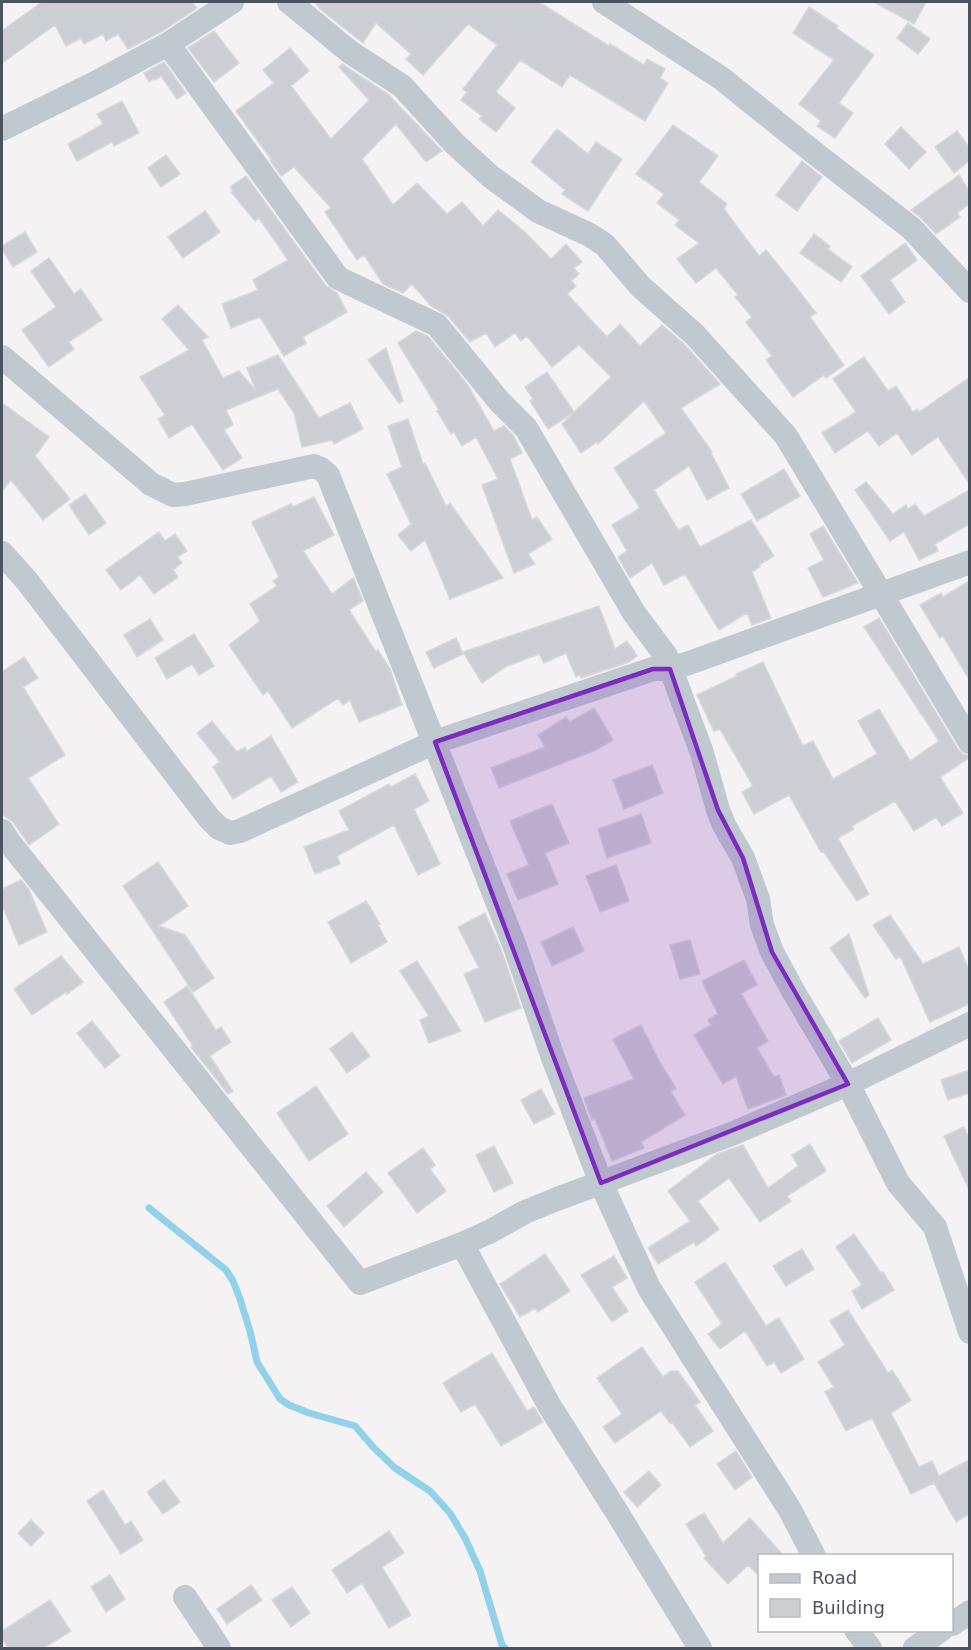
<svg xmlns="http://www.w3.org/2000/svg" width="971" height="1650" viewBox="0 0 971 1650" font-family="'DejaVu Sans',sans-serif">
<rect width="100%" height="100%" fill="#f4f2f2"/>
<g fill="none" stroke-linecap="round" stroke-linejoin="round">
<path stroke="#92d1ea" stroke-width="7" d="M149 1208 226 1270 233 1281 240 1299 250 1331 257 1362 280 1399 289 1405 309 1413 355 1426 374 1448 395 1468 430 1491 450 1513 465 1538 480 1571 502 1645 505 1648"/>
</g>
<path fill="#ccced4" stroke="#d6d8dd" stroke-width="1.5" d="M42 2H192L197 8 161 32 128 49 118 34 106 41 103 34 84 44 81 38 66 46 55 25 2 63V31Z
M315 2H539L609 46 610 44 644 65 647 59 665 69 660 78 668 83 645 121 570 75 562 87 520 60 496 92 515 108 496 132 479 119 482 116 461 100 467 92 463 89 497 45 468 24 423 75 406 59 411 54 376 23 363 43 320 9Z
M874 2H926L914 24Z
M809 7 838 26 836 28 874 55 839 103 853 113 835 138 817 126 821 121 799 104 834 60 793 33Z
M908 23 930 39 918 54 897 38Z
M214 31 239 63 214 82 188 48Z
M290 48 309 71 291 86 331 139 369 100 339 67 342 64 388 94 442 151 426 162 396 124 362 159 393 205 417 183 447 214 462 202 483 226 498 210 526 233 551 259 566 244 582 262 574 268 579 274 571 281 576 286 567 294 607 337 620 324 640 346 662 325 685 345 720 384 681 408 712 452 711 453 729 488 707 500 689 466 654 490 678 530 688 525 700 547 751 520 774 556 759 565 760 567 752 572 771 618 752 625 747 613 719 630 685 574 664 585 652 563 630 578 618 557 627 551 612 525 640 508 614 468 666 433 644 401 598 444 597 442 581 453 562 424 573 413 548 429 530 401 533 399 525 387 547 372 574 412 611 377 579 345 552 367 527 336 521 341 515 333 495 347 486 333 470 342 448 316 431 306 412 284 403 293 383 284 364 255 357 260 325 212 331 208 294 167 281 176 270 160 271 159 236 111 274 83 263 70Z
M164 62 186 93 177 99 161 76 155 80 153 79 149 82 144 73Z
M122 101 139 133 114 146 112 142 77 161 68 144 103 124 97 114Z
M673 125 718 156 699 182 727 204 724 209 759 256 766 250 792 282 816 313 810 317 844 365 826 378 824 375 793 397 766 360 772 356 746 322 752 317 735 297 738 295 716 268 696 283 677 259 699 243 675 225 679 220 657 203 664 194 636 174Z
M901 127 926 152 909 169 885 144Z
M557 129 588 154 596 142 622 159 588 211 562 194 565 190 531 162Z
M957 131 969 147V161L954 173 935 147Z
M166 155 180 174 161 187 148 168Z
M802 161 822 177 797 211 776 195Z
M959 175 969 191V204L957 213 960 217 936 234 921 218 911 210Z
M246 176 326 286 337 293 347 312 303 337 306 343 284 356 260 317 231 328 222 304 258 290 253 280 288 260 259 218 255 221 231 192 233 191 230 187Z
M205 211 220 232 183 258 168 237Z
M25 232 37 252 13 267 2 249V246Z
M814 234 830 246 828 249 852 267 841 282 800 253Z
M905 243 917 260 890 280 905 302 889 314 861 276Z
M49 258 74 294 81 289 102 320 69 342 74 349 49 367 22 330 56 307 31 271Z
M178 305 208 337 202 340 223 378 239 371 256 391 247 368 278 355 319 418 350 403 363 429 334 444 332 440 302 447 294 413 278 389 226 410 233 425 224 430 242 458 223 470 192 424 169 438 158 419 165 415 140 377 189 350 162 319Z
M416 331 428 336 467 384 494 431 504 426 513 435 522 453 510 459 532 520 537 517 552 539 528 554 535 564 514 573 482 485 498 479 476 437 462 446 454 432 451 434 437 411 439 410 398 343Z
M386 348 403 401 399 403 368 360Z
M864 357 888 391 896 386 913 412 917 409 919 412 969 378V483L938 437 912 455 897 433 879 446 868 431 835 453 822 433 856 412 833 379Z
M2 403 49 437 35 456 70 499 43 520 11 480 2 491Z
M408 419 423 464 425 463 446 506 450 503 503 578 450 599 425 540 411 551 398 535 411 524 387 474 402 467 388 426Z
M784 469 800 496 757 521 741 494Z
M866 482 893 514 906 505 908 509 915 504 924 516 969 490V524L935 544 938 551 919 560 904 532 890 541 855 490Z
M85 494 106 523 89 535 69 505Z
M314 497 334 535 303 551 332 594 353 578 354 579 363 601 349 610 376 652 378 650 390 669 402 705 359 722 350 700 343 705 338 698 292 728 268 691 263 695 229 645 260 621 250 604 277 586 273 581 279 577 252 522 291 504 293 507Z
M823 526 858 583 823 597 808 568 824 560 810 534Z
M159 532 165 541 175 534 187 551 177 557 182 563 173 570 178 577 154 594 140 575 121 590 106 570Z
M969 581V679L943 636 940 638 920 605 941 593 943 597Z
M599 606 615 649 627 641 637 656 629 662 581 678 580 675 576 677 566 653 544 663 539 654 507 666 482 683 463 652Z
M879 618 958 749 963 754 969 756V758L940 777 963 813 942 826 936 817 914 831 895 801 852 826 854 829 838 838 869 894 857 901 823 851 821 852 789 795 754 814 742 792 753 786 720 729 714 731 697 695 737 676 736 674 763 662 803 746 813 741 833 779 877 754 858 721 879 709 910 761 939 741 864 627Z
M150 619 163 640 137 657 124 635Z
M194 634 214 666 199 675 192 664 167 679 155 658Z
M456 638 463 654 434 668 426 652Z
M24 657 38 678 23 687 65 755 28 778 59 824 29 845 14 823 2 814V672Z
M594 708 613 740 596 750 499 788 491 768 545 747 538 735 566 717 570 722Z
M212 721 237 752 245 747 247 751 271 736 298 782 281 792 271 776 233 799 213 767 220 762 197 733Z
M652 765 663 793 624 809 613 780Z
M415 774 429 801 414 809 440 864 418 875 394 825 337 856 340 864 315 874 304 847 349 830 339 811 389 784 391 787Z
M552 804 569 843 545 853 558 884 518 900 507 874 529 865 510 821Z
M641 814 651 843 607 858 598 829Z
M158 862 188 906 159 926 185 935 214 978 193 992 123 886Z
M616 865 629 901 600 912 586 876Z
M21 880 28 888 47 932 19 945 2 905V889Z
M366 901 380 924 378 925 387 942 351 963 328 922Z
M485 913 501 949 521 1008 485 1022 464 974 479 968 458 927Z
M890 915 923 964 959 947 969 970V1004L930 1022 900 956 896 959 873 925Z
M573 927 584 951 552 966 541 942Z
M849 934 869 995 865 998 830 948Z
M690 940 700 974 680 979 670 945Z
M61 956 83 982 67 994 66 992 32 1015 14 989Z
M744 960 757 985 741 993 768 1041 757 1048 774 1077 779 1075 786 1095 748 1109 736 1076 723 1084 694 1035 711 1025 708 1020 718 1014 702 981Z
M417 961 461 1031 429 1043 420 1020 429 1016 400 971Z
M187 986 216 1030 221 1027 231 1042 210 1056 233 1091 228 1094 191 1047 193 1046 164 1002Z
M878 1018 891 1040 852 1063 839 1041Z
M92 1021 120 1056 105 1068 77 1033Z
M641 1025 659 1061 676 1088 671 1092 685 1115 641 1142 644 1148 612 1161 595 1119 592 1120 584 1098 634 1079 613 1039Z
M352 1032 370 1056 347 1073 330 1049Z
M969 1070V1093L948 1100 941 1080Z
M316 1086 348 1134 309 1161 277 1113Z
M541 1089 555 1114 534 1124 521 1100Z
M964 1127 969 1139V1190L944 1136Z
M810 1144 826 1171 787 1196 791 1201 760 1222 729 1178 698 1201 719 1229 696 1246 694 1242 658 1264 648 1248 690 1221 668 1191 717 1154 743 1145 768 1188 798 1166 792 1155Z
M494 1146 513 1183 494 1192 476 1155Z
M423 1148 435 1165 430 1169 446 1191 417 1213 388 1173Z
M366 1172 383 1192 344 1227 327 1206Z
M854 1234 881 1273 883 1272 894 1290 862 1309 852 1291 862 1285 836 1247Z
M802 1249 814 1269 786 1286 773 1266Z
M545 1254 570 1291 538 1312 535 1308 520 1317 500 1284Z
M614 1256 627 1278 612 1287 628 1311 612 1322 581 1275Z
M725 1262 766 1326 779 1318 804 1359 781 1373 774 1362 767 1366 745 1331 720 1349 708 1334 722 1324 695 1282Z
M848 1310 888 1373 892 1370 911 1400 891 1413 919 1467 932 1461 939 1476 969 1460V1514L956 1522 934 1483 911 1494 872 1418 846 1431 825 1392 834 1387 818 1362 845 1345 830 1321Z
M642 1347 663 1377 671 1371H678L700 1402 695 1405 713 1431 690 1447 672 1422 670 1423 661 1411 615 1443 603 1427 622 1414 597 1378Z
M492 1353 527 1411 534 1407 543 1422 501 1446 475 1404 461 1412 443 1383Z
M736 1451 752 1477 735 1490 717 1464Z
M649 1471 661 1485 637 1507 624 1492Z
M164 1480 180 1502 163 1514 147 1492Z
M103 1490 125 1525 131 1521 143 1540 121 1554 87 1501Z
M704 1513 723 1543 750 1518 784 1556H759V1576L748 1565 728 1584 704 1558 706 1556 686 1524Z
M31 1520 44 1533 31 1546 18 1533Z
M389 1531 404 1553 382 1567 411 1615 389 1628 362 1583 347 1593 332 1570Z
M110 1575 125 1599 106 1612 91 1587Z
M251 1585 262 1600 227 1624 217 1609Z
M292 1587 310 1613 291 1627 272 1600Z
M50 1600 71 1631 44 1648H8L2 1638V1631Z"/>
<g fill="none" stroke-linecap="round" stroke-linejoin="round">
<path stroke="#c0c8d0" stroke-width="24" d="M289 2 350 52 402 86 454 143 490 176 538 211 590 235 605 245 640 286 695 335 786 436 970 742
M604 2 721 78 812 151 911 228 970 291
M168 44 338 278 437 325 499 401 526 428 634 613 666 656 702 753 718 810 724 825 743 858 758 899 762 925 772 952 792 989 848 1084 898 1183 935 1227 970 1332
M2 129 95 83 168 44 232 2
M2 357 151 484 173 495 185 494 314 466 321 469 328 475 514 944 552 1055 601 1183 649 1288 790 1510 814 1556
M2 553 27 581 209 818 219 828 230 833 240 831 435 742 653 669H670L689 663 970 562
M2 831 9 842 360 1283 462 1244 489 1232 525 1212 557 1199 734 1133 848 1084 970 1024
M462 1244 549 1405 618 1514 700 1648
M185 1597 219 1648
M952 1624 970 1612
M856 1630 870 1648
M915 1648 941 1630"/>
</g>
<path fill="#7b2cbf" fill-opacity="0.2" stroke="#7b2cbf" stroke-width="4.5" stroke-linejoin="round" d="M653 669H670L718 810 743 858 772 952 848 1084 601 1183 435 742Z"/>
<rect width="971" height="1650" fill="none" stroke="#4a535f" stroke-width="6"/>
<rect x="758" y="1554" width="195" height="78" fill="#ffffff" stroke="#b7babf" stroke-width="1.5"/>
<rect x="770" y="1574" width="30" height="9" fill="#c0c8d0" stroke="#b7babf" stroke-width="1.5"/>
<text x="812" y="1584" font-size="18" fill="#4a535f">Road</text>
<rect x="770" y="1599" width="30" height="18" fill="#ccced4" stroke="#b7babf" stroke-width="1.5"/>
<text x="812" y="1614" font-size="18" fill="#4a535f">Building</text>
</svg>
